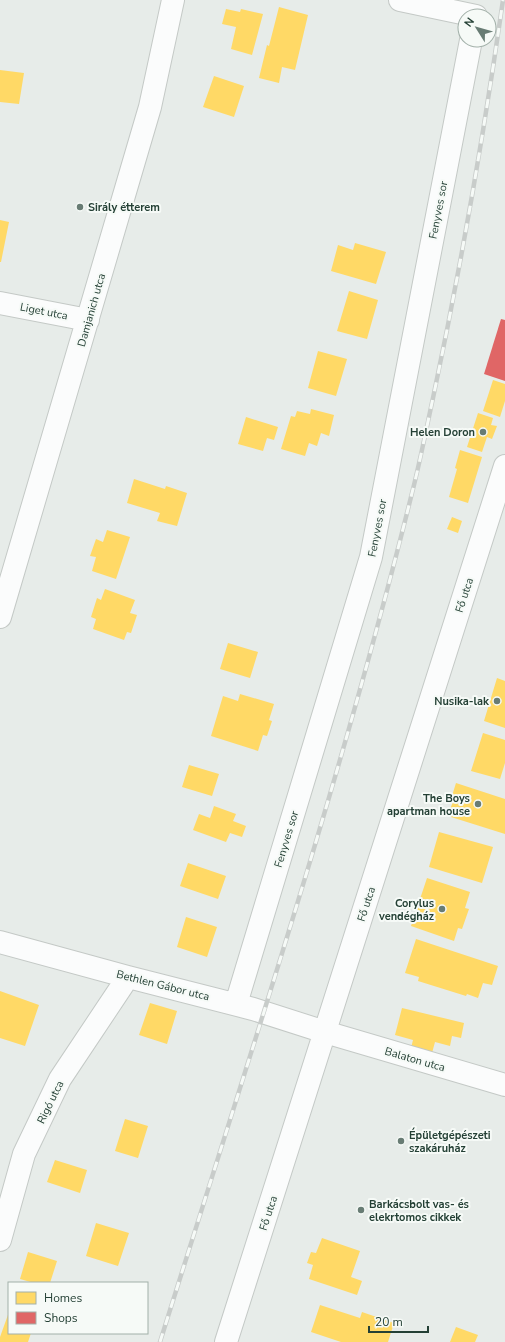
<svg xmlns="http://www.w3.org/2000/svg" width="505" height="1342" viewBox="0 0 505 1342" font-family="'Nunito Sans',sans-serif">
<rect width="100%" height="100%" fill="#e7ece9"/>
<path fill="#ffd966" d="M279 7 308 15 295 70 282 67 279 83 259 78 267 45 269 46Z
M226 9 240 12 241 9 263 14 252 55 231 49 236 27 222 24Z
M0 70 24 73 19 104 0 102Z
M214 76 244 86 234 117 203 107Z
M0 220 9 222 1 262H0Z
M355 243 386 252 376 284 331 271 338 245 353 250Z
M349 291 378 300 367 339 337 331Z
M318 351 347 359 336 396 308 388Z
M493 380 505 384V401L500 417 483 411Z
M311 409 334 415 329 436 321 433 317 446 309 443 305 456 281 449 291 416 295 417 297 411 310 414Z
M478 413 493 418 491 425 497 426 492 439 487 437 482 452 467 447Z
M246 417 278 427 274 440 267 438 263 451 238 444Z
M460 450 482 457 468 503 449 497 457 469 455 468Z
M134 479 165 489 166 486 187 493 177 526 157 521 160 513 127 503Z
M452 517 462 521 458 533 447 529Z
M107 530 130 537 116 579 92 571 96 557 90 556 96 539 103 542Z
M105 589 135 600 130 613 137 615 131 633 127 632 124 640 93 629 96 619 91 617 97 598 101 600Z
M228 643 258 652 250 678 220 669Z
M497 678 505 681V728L484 721Z
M240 694 274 704 269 720 272 721 267 736 263 735 258 751 211 736 223 696 238 701Z
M483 733 505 740V763L500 779 471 771Z
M189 765 219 774 212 796 182 787Z
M456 783 505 799V834L451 817 454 810 450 809 454 800 451 799Z
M214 806 236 814 233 821 246 826 242 837 230 833 226 842 193 830 199 814 210 818Z
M439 832 493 847 482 883 429 867Z
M188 863 226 876 218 899 180 886Z
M427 878 470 892 465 908 469 909 462 929 458 928 454 941 411 926Z
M186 917 217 927 207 957 177 947Z
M416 939 498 966 492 985 483 983 478 998 467 994 466 996 418 981 419 977 405 973Z
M0 991 39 1005 25 1046 0 1038Z
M150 1003 177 1011 167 1044 139 1035Z
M402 1008 464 1023 461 1038 452 1036 450 1046 435 1042 432 1053 411 1048 413 1040 395 1035Z
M125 1119 148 1126 138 1158 115 1151Z
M55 1160 87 1170 80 1193 47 1182Z
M96 1223 129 1233 118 1266 86 1256Z
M322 1238 360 1251 351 1277 362 1281 357 1295 309 1279 313 1265 307 1263 311 1252 316 1253Z
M28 1252 57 1261 50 1283H34L20 1279Z
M320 1305 360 1318 362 1312 394 1323 388 1342H341L311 1332Z
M9 1312V1333H31L28 1342H0V1337Z
M456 1327 478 1335 475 1342H450Z"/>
<path fill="#e06666" d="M501 319 505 320V381L484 374Z"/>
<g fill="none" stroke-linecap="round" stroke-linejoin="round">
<defs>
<path id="minor" d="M400 0 476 16
M0 303 88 320
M0 617 150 107 173 0
M0 942 128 977 253 1009 325 1032 505 1085
M236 1004 371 557 471 40
M0 1240 24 1154 60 1079 128 977
M226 1342 505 466"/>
</defs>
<use href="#minor" stroke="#c4c9c6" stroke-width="24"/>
<use href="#minor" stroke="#fbfcfc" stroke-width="22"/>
<defs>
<path id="rail" d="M160 1342C248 1061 341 780 412 493 420 462 426 430 433 398 461 266 484 133 503 0"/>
</defs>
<use href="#rail" stroke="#c8ccca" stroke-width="4.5"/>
<use href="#rail" stroke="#f6faf7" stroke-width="3" stroke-dasharray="9" stroke-linecap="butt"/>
</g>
<g fill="#687c74" stroke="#f6faf7" stroke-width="1.5">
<circle cx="80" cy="207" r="4"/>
<circle cx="483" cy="432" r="4"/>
<circle cx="497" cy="701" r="4"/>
<circle cx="478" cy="804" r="4"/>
<circle cx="442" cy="909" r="4"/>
<circle cx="401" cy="1141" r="4"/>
<circle cx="361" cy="1210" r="4"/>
</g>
<g text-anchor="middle" stroke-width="4" stroke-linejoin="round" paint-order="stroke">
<g font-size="11" font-weight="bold" fill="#244035" stroke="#f6faf7" text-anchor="end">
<text x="88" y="211" text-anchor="start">Sirály étterem</text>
<text x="475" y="436">Helen Doron</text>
<text x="489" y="705">Nusika-lak</text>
<text x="470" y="802">The Boys<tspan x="470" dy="13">apartman house</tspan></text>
<text x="434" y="907">Corylus<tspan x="434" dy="13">vendégház</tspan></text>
<text x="409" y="1139" text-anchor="start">Épületgépészeti<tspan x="409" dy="13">szakáruház</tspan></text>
<text x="369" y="1208" text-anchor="start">Barkácsbolt vas- és<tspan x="369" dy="13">elekrtomos cikkek</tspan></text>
</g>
<g font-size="11" fill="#244035" stroke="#f6faf7">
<text transform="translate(438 210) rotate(-79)" y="4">Fenyves sor</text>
<text transform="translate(91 310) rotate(-74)" y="4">Damjanich utca</text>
<text transform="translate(44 311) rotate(11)" y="4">Liget utca</text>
<text transform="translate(377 528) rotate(-79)" y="4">Fenyves sor</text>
<text transform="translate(464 595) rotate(-72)" y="4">Fő utca</text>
<text transform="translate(286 839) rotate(-73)" y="4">Fenyves sor</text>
<text transform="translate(366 904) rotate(-72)" y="4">Fő utca</text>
<text transform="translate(163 985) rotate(14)" y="4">Bethlen Gábor utca</text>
<text transform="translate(415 1059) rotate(16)" y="4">Balaton utca</text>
<text transform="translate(50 1102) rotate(-64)" y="4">Rigó utca</text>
<text transform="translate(268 1213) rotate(-72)" y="4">Fő utca</text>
</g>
</g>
<rect x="8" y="1282" width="140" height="52" fill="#f6faf7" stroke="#a2b0a9"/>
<rect x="16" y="1292" width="20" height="12" fill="#ffd966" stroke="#a2b0a9"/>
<text x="44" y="1302" font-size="12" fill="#244035">Homes</text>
<rect x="16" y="1312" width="20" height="12" fill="#e06666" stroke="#a2b0a9"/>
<text x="44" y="1322" font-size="12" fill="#244035">Shops</text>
<g transform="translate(477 28) rotate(307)"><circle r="19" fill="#f6faf7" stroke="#a2b0a9"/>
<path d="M0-3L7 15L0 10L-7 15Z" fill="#687c74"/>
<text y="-6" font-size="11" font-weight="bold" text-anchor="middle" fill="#244035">N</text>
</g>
<path d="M369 1326v6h59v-6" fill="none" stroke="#244035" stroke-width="2"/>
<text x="375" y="1326" font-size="12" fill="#244035" stroke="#f6faf7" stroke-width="3" paint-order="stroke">20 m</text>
</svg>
